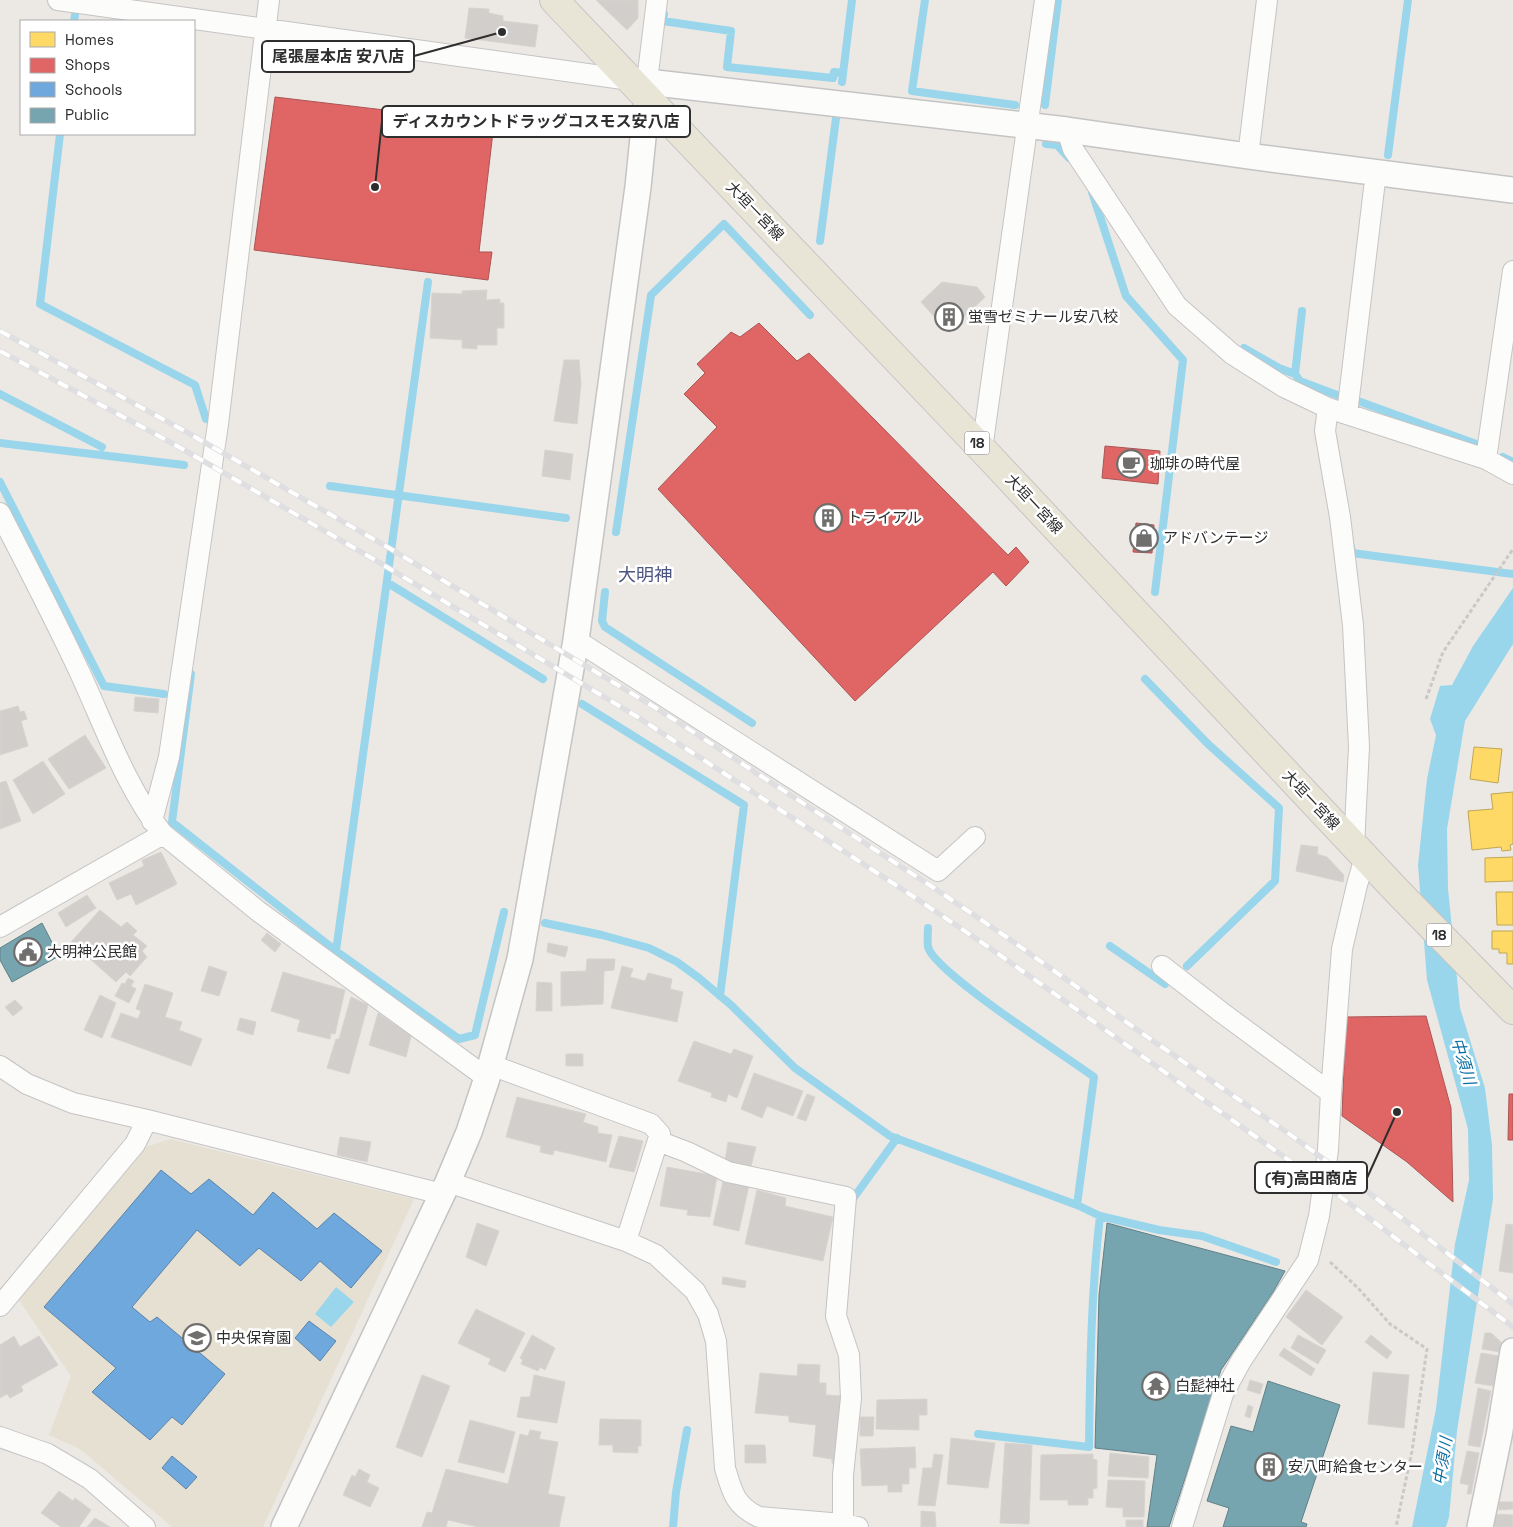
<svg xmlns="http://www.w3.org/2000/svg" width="1513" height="1527" viewBox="0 0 1513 1527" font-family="'Space Grotesk','Noto Sans JP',sans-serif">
<rect width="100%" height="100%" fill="#ece8e4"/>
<path fill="#e6e0d3" d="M170 1139 414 1199 263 1527H172L80 1449 49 1435 71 1376 18 1299 146 1147Z"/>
<path fill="#99d6ec" d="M1513 588V644L1465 721 1447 829 1448 889 1460 1008 1485 1088 1492 1145 1493 1199 1457 1431 1449 1517 1446 1527H1412L1436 1409 1455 1244 1469 1180 1468 1129 1427 980 1418 865 1427 779 1436 735 1430 719 1440 686 1452 685 1473 646Z
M336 1287 354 1302 331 1327 315 1314Z"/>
<path fill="#ffd966" stroke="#c0a655" d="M1474 747 1502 749 1498 783 1470 779Z
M1513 792V844L1510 845 1511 850 1502 851 1501 847 1472 850 1468 811 1493 809 1491 794Z
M1513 857V881L1485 882V858Z
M1496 892H1513V925H1497Z
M1492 931H1513V964H1507V953H1499V949H1492Z"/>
<path fill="#e06666" stroke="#ab5555" d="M275 97 494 123 479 252H492L488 280 254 250Z
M759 323 797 361 809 353 1008 555 1016 547 1029 562 1006 586 993 572 855 701 658 489 717 427 684 394 705 373 697 364 731 332 740 337Z
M1105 446 1160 451 1158 484 1102 478Z
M1136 523 1154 525 1152 553 1133 552Z
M1426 1016 1451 1108 1453 1202 1407 1162 1342 1116 1346 1017Z
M1509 1094H1513V1140H1508Z"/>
<path fill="#6fa8dc" stroke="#5c83a8" d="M161 1170 191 1194 209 1179 253 1215 273 1192 317 1229 334 1213 382 1251 351 1288 320 1261 301 1281 259 1248 240 1266 197 1230 132 1307 150 1322 157 1317 225 1374 182 1425 172 1417 150 1440 92 1392 116 1368 44 1307Z
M309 1321 336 1341 320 1361 295 1338Z
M172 1456 197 1477 186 1489 162 1468Z"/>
<path fill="#76a5af" stroke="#608188" d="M42 923 59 956 12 982 0 960V948Z
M1107 1223 1285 1271 1272 1294 1221 1370 1169 1527H1147L1157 1455 1095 1448 1099 1295Z
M1268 1381 1340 1405 1301 1522 1307 1524 1306 1527H1223L1229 1508 1207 1501 1231 1426 1253 1432Z"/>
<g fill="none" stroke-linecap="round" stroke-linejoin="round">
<path stroke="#99d6ec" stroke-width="8" d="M925 0 912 91 1015 105
M664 14 663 21 731 31 727 67 833 78 834 72 843 73
M74 21 75 15
M842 82 852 0
M1045 105 1058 0
M60 134 40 304 195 385 206 419
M1046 144 1057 145 1069 158
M1388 155 1408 0
M1092 192 1126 296 1183 360 1155 592
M820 241 836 118
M1302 311 1295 374 1300 381 1337 395
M1244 348 1279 368 1295 374
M0 394 102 447
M1358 401 1479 445
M0 443 184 465
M1503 457 1513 462
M0 482 104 686 164 694
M330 486 566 518
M616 532 651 295 724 224 810 315
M1351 547 1352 553 1513 574
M388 583 543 679
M605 592 602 621 605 627 752 723
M191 674 172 822 336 951 459 1039 475 1035 504 912
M1145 679 1208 744 1279 808 1275 881 1187 966
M582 704 744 805 720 996
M545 923 602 935 649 948 677 962 699 978 731 1005 795 1068 890 1136 1077 1205 1100 1216 1159 1230 1202 1236 1276 1262
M928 928C928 934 927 941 928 947 934 972 1067 1057 1094 1077L1077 1205
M1110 946 1165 984
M336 951 428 282
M852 1204V1200L897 1138
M978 1434 1089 1447C1090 1369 1091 1293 1100 1216
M673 1527 676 1492 687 1430"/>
</g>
<path fill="#d1cecb" stroke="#d7d4d0" d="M596 0H638V18L627 30Z
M469 8 489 9V13L503 16V21L538 25 535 47 465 38Z
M942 282 977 287 985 297 948 332 921 302Z
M487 290 486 300 500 299V303H504V328H497V345H477V349L462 348V340L430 338 432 293 462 294V291Z
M564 360H579L581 384 577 424 554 421Z
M545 450 573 454 570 480 542 476Z
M135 697 159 699 158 713 134 711Z
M18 706 20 712 24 711 27 719 21 721 28 746 0 755V711Z
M85 735 106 768 69 789 48 759Z
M43 761 65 794 33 814 13 780Z
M6 781 21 821 0 829V783Z
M1301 845 1318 847 1317 854 1327 857 1344 875 1343 882 1296 871Z
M161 852 177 884 136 905 131 894 117 900 109 883 144 866 142 860Z
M87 895 96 908 66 927 58 913Z
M100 910 121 927 127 922 137 931 133 935 147 946 142 951 147 957 130 976 126 972 116 982 71 942Z
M267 933 281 944 275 952 261 940Z
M548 943 568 947 565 957 547 952Z
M587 959H615L614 970 604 971 603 1004 561 1006V972L586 971Z
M209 966 227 972 219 996 201 991Z
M622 966 633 969 630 977 645 981 648 973 672 979 670 989 683 992 677 1022 611 1008Z
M283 972 345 990 335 1034 331 1033 330 1039 297 1031 300 1020 271 1011Z
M128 978 134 981 131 986 136 989 129 1003 115 996 122 983 125 984Z
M537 982 552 983V1011H536Z
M145 984 173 993 165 1017 182 1022 179 1030 202 1039 191 1066 111 1037 121 1013 138 1019 141 1011 136 1009Z
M100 995 116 1003 102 1038 84 1030Z
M351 997 368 1005 349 1074 327 1068 336 1039H339Z
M15 1000 23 1008 13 1016 5 1007Z
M378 1013 411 1036 406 1057 369 1045Z
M240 1018 256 1022 253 1035 237 1030Z
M694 1041 731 1054 734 1049 753 1056 737 1098 728 1094 726 1102 711 1097 712 1093 678 1081Z
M566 1054H583V1066H566Z
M754 1073 803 1091 793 1116 767 1106 762 1118 741 1109Z
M807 1094 815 1097 806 1121 797 1118Z
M517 1097 586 1114 583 1122 598 1127V1133L612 1135 606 1162 554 1150 553 1155 540 1152 541 1146 506 1137Z
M619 1136 643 1141 634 1172 609 1167Z
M340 1137 371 1142 367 1162 337 1155Z
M728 1142 756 1147 751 1166 725 1161Z
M667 1167 717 1176 710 1217 687 1215 688 1210 660 1206Z
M723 1182 749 1185 739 1231 713 1225Z
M757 1190 786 1198 785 1206 833 1217 823 1261 745 1244Z
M477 1223 499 1231 486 1266 466 1257Z
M1506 1224 1513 1225V1273L1499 1271Z
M723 1277 746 1281 745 1288 722 1284Z
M1306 1290 1343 1317 1322 1345 1286 1317Z
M476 1309 525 1333 505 1372 488 1364 491 1359 458 1343Z
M1485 1333H1491L1501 1342 1500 1352 1482 1349Z
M532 1335 555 1348 545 1370 540 1367 538 1371 521 1364 523 1360 520 1358Z
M1298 1335 1326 1350 1318 1364 1291 1348Z
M1371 1335 1392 1352 1387 1359 1365 1342Z
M14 1336 20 1347 39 1336 58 1365 21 1386 23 1391 10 1398 7 1394 0 1398V1345Z
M1284 1348 1315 1369 1311 1376 1279 1355Z
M1481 1353 1499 1356 1493 1386 1475 1383Z
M798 1364 820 1365 819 1383H826V1395L844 1396 838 1464 832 1463V1459L813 1456 816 1425 789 1422V1416L755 1413 760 1373 797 1376Z
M1373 1372 1409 1375 1404 1428 1368 1424Z
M422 1375 450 1386 422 1457 396 1447Z
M534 1375 565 1382 557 1423 517 1417 521 1397H530Z
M1250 1380 1263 1384 1260 1394 1247 1390Z
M1478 1388 1491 1391 1480 1447 1468 1445Z
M927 1399V1415H919V1430L876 1429 877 1400Z
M1248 1405 1253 1407 1250 1418 1245 1416Z
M860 1417H874L873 1436H860Z
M600 1419 641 1420V1446H638V1453L613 1452V1445H599Z
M470 1420 515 1432 504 1473 458 1462Z
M530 1430 541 1432 539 1439 558 1442 548 1494 565 1497 559 1527H478L448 1520 446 1527H422L427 1512 432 1513 446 1469 508 1484 520 1434 528 1436Z
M951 1438 995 1443 988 1488 947 1484Z
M1005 1443 1032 1445 1029 1524 1000 1523Z
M745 1445H765L766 1463H745Z
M915 1447 916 1468H909V1484H902V1492H888V1485L862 1486 860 1449Z
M1467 1451 1479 1453 1471 1494H1467L1469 1485 1460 1483Z
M1110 1453 1149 1457 1148 1478 1108 1476Z
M934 1454 943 1455 935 1506 918 1505 923 1468H932Z
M1093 1454V1459L1097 1460V1488L1093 1489V1498H1088V1505H1068V1500H1040L1041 1455Z
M359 1469 370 1475 367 1482 379 1488 370 1507 343 1495 352 1475 355 1477Z
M1108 1480 1145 1481 1144 1517H1123V1508L1106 1507Z
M59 1491 73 1501 75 1498 91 1510 79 1527H61L41 1513Z
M1499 1502H1513V1509L1499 1510Z
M921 1511 935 1512 936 1527H921Z
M1495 1514 1513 1515V1527H1494Z
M95 1518 110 1527H87Z
M1126 1520H1143V1527H1126Z"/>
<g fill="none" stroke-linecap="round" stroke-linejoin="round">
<defs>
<path id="minor" d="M58 0 630 80
M647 81 657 0
M1067 130 1073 149 1177 306 1232 354 1284 387 1328 408 1486 459 1513 474
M1248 156 1267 0
M1328 408 1325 431 1340 517 1353 625 1359 747 1354 846
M1347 414 1376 172
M982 449 1045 0
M1486 459 1513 271
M0 513C27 566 55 619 80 673 104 725 127 790 163 834L258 911 487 1078
M576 640 938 871 975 837
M152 821 169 757 218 424 269 0
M0 927 163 834
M1162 966 1221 1012 1331 1093
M491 1065 651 1124 660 1134 626 1241
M0 1066 27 1084 73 1103 147 1120
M658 1141 687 1152 728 1172 846 1197 836 1316 849 1355 851 1398 843 1475V1524
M448 1182 626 1241 656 1255 695 1291 708 1314 716 1341 725 1468C732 1492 735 1506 759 1517L843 1524 858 1527
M0 1306 135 1144 147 1120 442 1194
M0 1437 48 1454 90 1479 145 1527
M1182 1527 1223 1394 1241 1361 1308 1260 1319 1216 1328 1150 1331 1093 1342 949 1357 885 1365 857"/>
<path id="tertiary" d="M630 80 1067 130 1248 156 1513 190
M284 1527 448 1182 469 1132 487 1078 520 959 576 640 638 187 647 98
M1480 1527 1499 1436 1513 1351"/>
<path id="primary" d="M554 0 982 449 1396 890 1513 1010"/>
</defs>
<use href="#minor" stroke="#c5c4c5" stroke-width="22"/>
<use href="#tertiary" stroke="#c5c4c5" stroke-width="28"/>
<use href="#primary" stroke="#c6c5c4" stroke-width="30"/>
<path stroke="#c9c9c8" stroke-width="3" stroke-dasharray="4 2.5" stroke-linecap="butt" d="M1426 699 1443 652 1513 549
M1330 1262 1358 1288 1390 1324 1427 1349 1412 1451 1396 1527"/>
<use href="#minor" stroke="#fcfcfb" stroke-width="20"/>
<use href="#tertiary" stroke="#fcfcfb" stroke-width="25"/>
<use href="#primary" stroke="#e8e4d6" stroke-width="28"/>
<defs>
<path id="rail" d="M0 331 183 430 389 548 656 708 931 886 1005 936 1156 1043 1288 1133 1359 1185 1513 1304
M0 351 172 443 375 560 636 716 911 895 990 948 1349 1203 1513 1327"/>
</defs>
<use href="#rail" stroke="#dfdfe1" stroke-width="5.5"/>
<use href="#rail" stroke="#fff" stroke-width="4" stroke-dasharray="11" stroke-linecap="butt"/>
</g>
<defs>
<symbol id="building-ring" viewBox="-11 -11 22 22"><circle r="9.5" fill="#fff" stroke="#706f6e" stroke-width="1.5"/><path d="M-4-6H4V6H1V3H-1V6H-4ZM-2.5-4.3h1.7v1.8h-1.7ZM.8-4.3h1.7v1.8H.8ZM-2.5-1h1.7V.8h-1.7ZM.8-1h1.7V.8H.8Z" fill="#706f6e"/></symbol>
<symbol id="cafe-ring" viewBox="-11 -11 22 22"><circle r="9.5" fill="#fff" stroke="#706f6e" stroke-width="1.5"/><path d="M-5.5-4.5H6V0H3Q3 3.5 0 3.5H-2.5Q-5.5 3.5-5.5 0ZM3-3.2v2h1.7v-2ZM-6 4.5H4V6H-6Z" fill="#706f6e"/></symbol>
<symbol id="shop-ring" viewBox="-11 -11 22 22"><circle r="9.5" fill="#fff" stroke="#706f6e" stroke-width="1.5"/><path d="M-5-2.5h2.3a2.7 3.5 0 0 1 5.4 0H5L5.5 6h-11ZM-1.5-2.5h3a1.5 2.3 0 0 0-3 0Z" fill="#706f6e"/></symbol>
<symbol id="civic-ring" viewBox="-11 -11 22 22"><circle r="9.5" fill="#fff" stroke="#706f6e" stroke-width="1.5"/><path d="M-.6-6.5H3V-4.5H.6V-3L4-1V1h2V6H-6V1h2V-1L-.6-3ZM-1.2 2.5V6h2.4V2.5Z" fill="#706f6e"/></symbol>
<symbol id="school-ring" viewBox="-11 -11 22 22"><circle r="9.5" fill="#fff" stroke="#706f6e" stroke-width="1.5"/><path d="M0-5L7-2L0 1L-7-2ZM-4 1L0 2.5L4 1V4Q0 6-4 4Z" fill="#706f6e"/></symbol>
<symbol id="temple-ring" viewBox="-11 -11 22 22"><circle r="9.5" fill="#fff" stroke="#706f6e" stroke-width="1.5"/><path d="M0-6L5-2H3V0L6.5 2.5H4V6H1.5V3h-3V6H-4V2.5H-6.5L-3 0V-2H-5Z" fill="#706f6e"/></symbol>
</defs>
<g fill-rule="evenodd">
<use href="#building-ring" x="933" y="301" width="32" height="32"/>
<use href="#cafe-ring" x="1115" y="448" width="32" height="32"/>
<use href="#building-ring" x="812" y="502" width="32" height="32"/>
<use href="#shop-ring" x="1128" y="522" width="32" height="32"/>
<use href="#civic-ring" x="12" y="936" width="32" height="32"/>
<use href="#school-ring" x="181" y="1322" width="32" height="32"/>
<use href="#temple-ring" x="1140" y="1370" width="32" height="32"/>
<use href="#building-ring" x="1253" y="1451" width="32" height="32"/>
</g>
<g text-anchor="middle" stroke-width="5" stroke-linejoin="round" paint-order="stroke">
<g fill="#fff" stroke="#6d6d6d" stroke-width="1">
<rect x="964.5" y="431.5" width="25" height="23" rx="4"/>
<rect x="1426.5" y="923.5" width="25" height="23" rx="4"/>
</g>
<g font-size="14" font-weight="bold" fill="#2e2e2e">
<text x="977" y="448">18</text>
<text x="1439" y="940">18</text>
</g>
<g font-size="15" fill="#2e2e2e" stroke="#fff">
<text transform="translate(755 211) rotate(46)" y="5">大垣一宮線</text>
<text transform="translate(1034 504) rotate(47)" y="5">大垣一宮線</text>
<text transform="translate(1311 800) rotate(47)" y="5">大垣一宮線</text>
</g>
<g font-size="15" fill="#2e2e2e" stroke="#fff" text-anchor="start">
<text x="968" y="322">蛍雪ゼミナール安八校</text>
<text x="1150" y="469">珈琲の時代屋</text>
<text x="847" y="523">トライアル</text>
<text x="1163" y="543">アドバンテージ</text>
<text x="47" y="957">大明神公民館</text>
<text x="216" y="1343">中央保育園</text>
<text x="1175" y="1391">白髭神社</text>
<text x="1288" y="1472">安八町給食センター</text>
</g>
<g font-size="16" font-style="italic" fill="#0d6fa3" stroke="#fff">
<text transform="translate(1464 1061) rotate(73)" y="6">中須川</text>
<text transform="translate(1442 1461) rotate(-81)" y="6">中須川</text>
</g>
<g font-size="18" fill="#4d5680" stroke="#fff">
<text x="645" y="581">大明神</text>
</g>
</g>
<path fill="none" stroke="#2e2e2e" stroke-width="2" d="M502 32L414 56M375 187L382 121M1397 1112L1367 1178"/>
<g fill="#2e2e2e" stroke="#fff" stroke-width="2">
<circle cx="502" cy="32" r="5"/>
<circle cx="375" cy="187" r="5"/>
<circle cx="1397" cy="1112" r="5"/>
</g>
<g fill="#fff" stroke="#2e2e2e" stroke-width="2">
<rect x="262" y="41" width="152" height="31" rx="5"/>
<rect x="382" y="106" width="308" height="31" rx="5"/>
<rect x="1255" y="1162" width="112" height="31" rx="5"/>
</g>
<g font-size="16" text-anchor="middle" font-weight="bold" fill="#2e2e2e">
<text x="338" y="62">尾張屋本店 安八店</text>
<text x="536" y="127">ディスカウントドラッグコスモス安八店</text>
<text x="1311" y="1184">(有)高田商店</text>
</g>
<rect x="20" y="20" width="175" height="115" fill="#ffffff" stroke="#ababab"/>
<rect x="30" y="32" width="25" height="15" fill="#ffd966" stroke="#ababab"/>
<text x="65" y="45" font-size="15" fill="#2e2e2e">Homes</text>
<rect x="30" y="58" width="25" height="15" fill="#e06666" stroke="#ababab"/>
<text x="65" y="70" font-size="15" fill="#2e2e2e">Shops</text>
<rect x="30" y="82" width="25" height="15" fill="#6fa8dc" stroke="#ababab"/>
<text x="65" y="95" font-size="15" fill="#2e2e2e">Schools</text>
<rect x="30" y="108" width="25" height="15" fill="#76a5af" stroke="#ababab"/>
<text x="65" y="120" font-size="15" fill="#2e2e2e">Public</text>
</svg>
